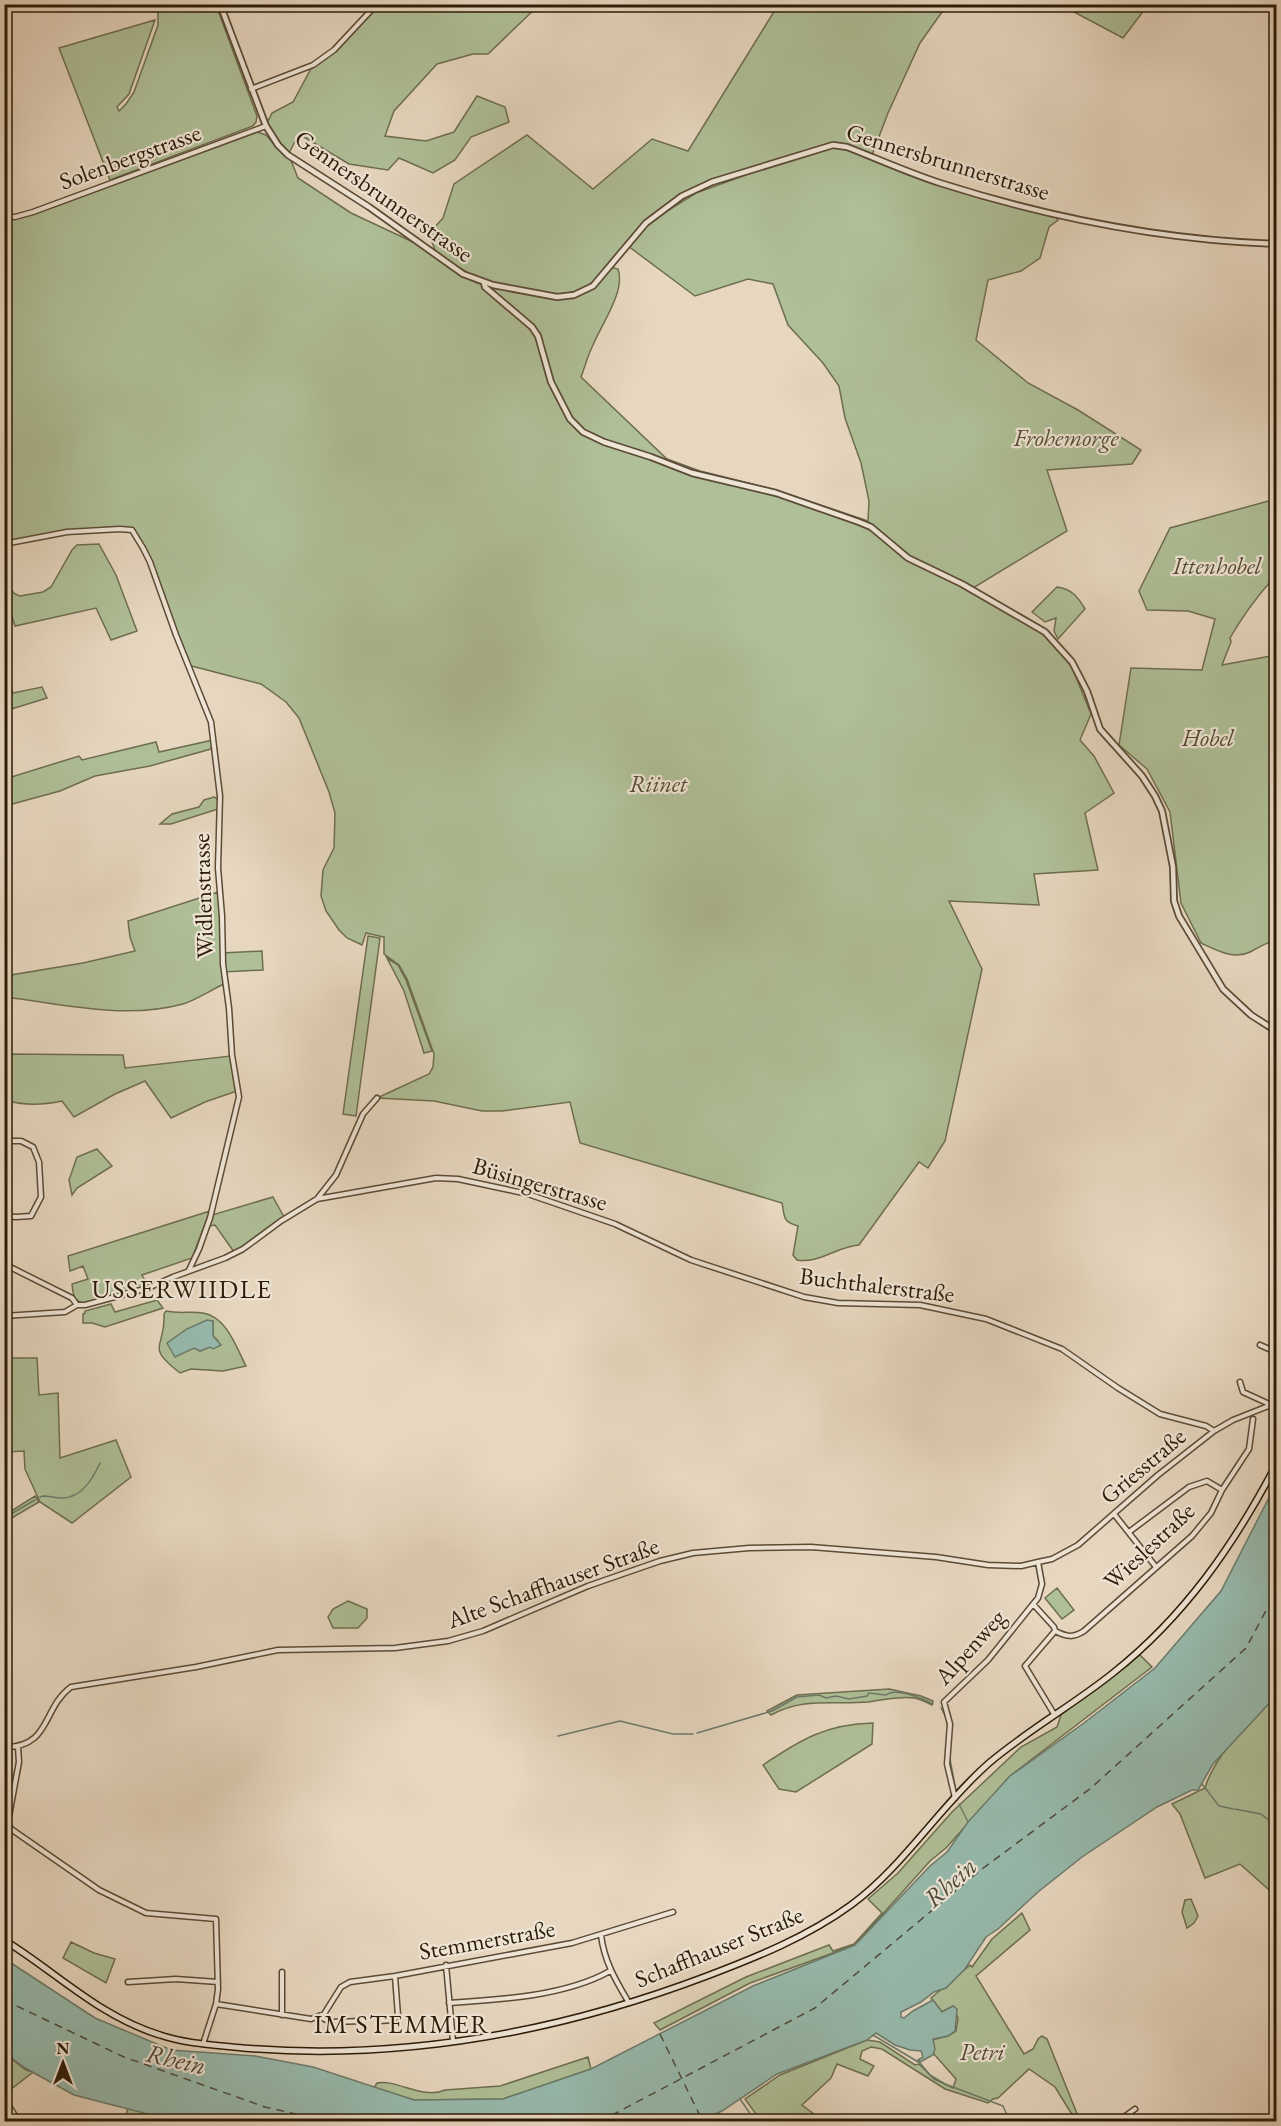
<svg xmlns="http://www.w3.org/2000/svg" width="1281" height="2126" viewBox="0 0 1281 2126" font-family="'EB Garamond',serif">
<rect width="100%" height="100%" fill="#e7d7c0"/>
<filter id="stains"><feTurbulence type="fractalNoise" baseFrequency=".00333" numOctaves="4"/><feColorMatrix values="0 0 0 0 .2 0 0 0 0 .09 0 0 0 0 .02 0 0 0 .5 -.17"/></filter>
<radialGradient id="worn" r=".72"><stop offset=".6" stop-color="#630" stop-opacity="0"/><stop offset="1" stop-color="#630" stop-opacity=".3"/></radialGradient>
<path fill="#afbf97" stroke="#6e6e50" stroke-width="1.5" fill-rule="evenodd" d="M158 5H216L257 116 256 122 253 126 110 180 59 48 155 20 129 94 117 107 119 111 126 104 134 92 158 25Z
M377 5H539L488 54H473L437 64 394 111 385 136 426 141 454 132 477 96 505 107 509 122 471 137 455 160 433 173 399 158 388 170 349 164 299 134 289 153 277 139 267 123 272 113 293 102 313 65 334 50Z
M778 5H947L920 43 888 113 872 155 843 144 832 143 697 186 671 201 647 219 593 282 580 290 562 295 488 282 473 276 436 253 431 239V231L443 218 454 184 527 135 593 189 652 139 688 151Z
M1061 5 1148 4V5L1123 38Z
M254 131 266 135 280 151 290 158 298 178 351 213 415 243 452 270 477 283 552 299 568 298 578 296 594 287 611 267 618 269C626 291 601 325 593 345 588 355 585 366 581 377L667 459 700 471 776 490 868 521 869 501 861 463 845 418 839 386 823 363 788 325 773 284 748 279 695 296 628 246 651 221 696 193 801 155 832 147 847 149 931 182 1056 217 1058 220 1049 227 1040 258 1021 271 988 280 976 340 1028 383 1078 410 1141 450 1132 464 1047 470 1067 531 968 591 1045 632 1069 660 1091 714 1080 740 1094 756 1114 793 1085 813 1098 870 1034 874 1039 905 949 901 982 969 945 1141 928 1168 919 1162 859 1245C838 1246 819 1264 797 1260L793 1255 798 1226C782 1221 785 1218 782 1203L580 1143 570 1102 502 1111H482L434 1101 377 1098 429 1074 433 1067 434 1054 407 979 399 965 384 954V937L366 933 362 945 347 938 339 930 326 911 321 896 323 870 334 848 335 813 329 792 299 718 286 702 261 684 188 665 150 562 132 530 67 532 5 543V216L15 217Z
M1276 499V575C1259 594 1243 615 1230 638L1231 642 1222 665 1276 655V941C1266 942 1260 947 1250 952 1234 960 1216 950 1201 943L1181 903 1170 812 1147 769 1119 745 1131 668 1202 670 1215 619 1188 611 1147 610 1139 591 1170 528Z
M99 544 116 575 137 631 111 640 96 608 15 626 5 596V584L15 594 20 596 43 592 51 587 72 550 77 545Z
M1057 587C1072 589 1078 597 1085 609L1058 639 1054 631 1056 618 1045 622 1032 612Z
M4 673 13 693 42 687 47 698 5 711Z
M213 740V747L211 749 150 766 95 776 60 791 5 806V779L79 756 82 760 156 742 159 752Z
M214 797 218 799V809L171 824H160L172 814 199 807 204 800Z
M218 892C222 922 218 953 224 984 211 990 196 1000 183 1004 124 1020 63 1004 5 997V976L83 963 135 951 130 937 128 921Z
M368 936 380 938 356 1116 343 1114Z
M262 951 263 970 223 972 222 953Z
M387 958 398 965 406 980 432 1051 424 1053 404 991Z
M4 1054 123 1055 125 1068 231 1056 237 1091 205 1102 171 1118 145 1081 115 1094 74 1117 62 1101C43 1105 24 1106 5 1100Z
M97 1149 112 1166 77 1188 72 1195 69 1180 77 1157Z
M273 1197 284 1217 234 1252 215 1225 209 1226 212 1215Z
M210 1211 192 1258 142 1275 148 1286 86 1303C74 1303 73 1295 72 1284L88 1279 83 1266 70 1271 68 1256Z
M157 1300 163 1308 105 1327 92 1323H83V1314L85 1313V1311L111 1304 115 1312Z
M166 1311C180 1314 190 1311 203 1313 227 1317 236 1347 246 1366L223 1371 191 1369 180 1373C144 1345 166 1349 164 1314ZM213 1322V1336L218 1341 210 1347 200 1351 194 1348Z
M4 1358H37L39 1395 58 1393 60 1458 116 1440 131 1477 72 1523 40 1502 25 1469 24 1451 5 1452Z
M35 1496 39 1502 5 1522V1515Z
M1057 1588 1074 1610 1062 1619 1045 1598Z
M348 1601 367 1609V1618L358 1628H333L328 1617 333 1609Z
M1140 1655 1152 1667 1010 1776 946 1848 930 1861 855 1945 750 1983 660 2030 654 2023 746 1977 829 1945 833 1951 854 1944 882 1913 868 1899 898 1873 952 1812 1021 1747 1057 1727 1061 1715Z
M889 1689 921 1696 933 1701 932 1705C926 1702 920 1699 914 1698 899 1696 883 1700 868 1702 832 1705 804 1697 771 1715L767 1711 797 1695Z
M1276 1696V1896L1240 1864 1205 1878 1180 1814 1172 1804 1205 1788C1214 1756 1251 1719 1276 1696Z
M873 1723 872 1744 796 1792 779 1789 763 1765C800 1740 826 1724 873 1723Z
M1191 1899 1198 1916 1194 1923 1187 1928 1182 1912 1185 1900Z
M1022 1913 1030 1930 976 1976 1024 2054 1033 2049 1038 2039 1042 2036 1047 2039 1080 2121H1076L1055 2087 1029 2069 998 2098 993 2099 988 2103 945 2089 882 2049 871 2047 862 2051 860 2059 874 2066 868 2076 837 2064 831 2078 802 2105 823 2121H761L745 2099 780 2075 867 2040 880 2042 915 2065 919 2064 934 2079 953 2088 956 2079 933 2053 932 2040 948 2036 956 2031 958 2018 953 2006 942 2012 931 1998 970 1965 972 1967 992 1939Z
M71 1942 94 1953 115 1959 106 1983 63 1958Z
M5 2054 26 2070 33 2072 5 2094Z
M588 2057 591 2069 503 2099 414 2100 374 2088 377 2083C397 2079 423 2100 445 2090L500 2086Z
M128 2108 171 2121H175L124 2122Z"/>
<path fill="#97baad" stroke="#6c7b6b" stroke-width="1.5" d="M207 1320 213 1321V1336L221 1345 213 1349 210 1347 200 1351 194 1348 175 1357 167 1343 187 1329Z
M1276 1484V1696L1213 1764 1198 1790H1192L1157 1807 1082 1857 1038 1892 998 1929 986 1937 965 1969 946 1988 934 1992 921 2002 901 2012V2017L904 2018 913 2011 933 2000 942 2012 953 2006 957 2009 955 2031 948 2036 933 2039 935 2049 933 2055 920 2062 918 2060 923 2057 921 2051 910 2050 895 2045 876 2033 867 2040 777 2074 722 2111 699 2121H175L74 2095 25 2068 5 2053V1959L95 2018 171 2050 255 2056 313 2067 414 2100 503 2099 591 2069 753 1986 855 1945 930 1866 947 1852 968 1822 1010 1776 1084 1723 1155 1668 1221 1591Z"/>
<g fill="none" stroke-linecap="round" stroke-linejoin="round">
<path stroke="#6c7b6b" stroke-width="1.5" d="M40 1497 43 1496C49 1496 56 1498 62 1498 82 1498 93 1478 100 1463
M4 1518 35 1500
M941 1708 947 1719 948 1730
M697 1733 772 1711 797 1697 819 1695 826 1698 836 1696 849 1699 867 1696 869 1693 886 1695C895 1687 922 1698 933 1704
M558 1736 620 1721 673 1734H693
M950 1759 956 1791
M1202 1784 1219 1806
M959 1804 968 1822
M1220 1806 1233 1809
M1235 1809 1261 1814 1276 1826
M873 2035 920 2063 930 2075 945 2084 1003 2106 1010 2122
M740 2099 751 2115"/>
<path stroke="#4c4b3a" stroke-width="1.5" stroke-dasharray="8 6" stroke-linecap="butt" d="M4 2000 124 2057 265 2107 331 2122
M660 2034 702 2120
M599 2122 815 2008 978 1872 1091 1788 1246 1648 1276 1592"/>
<defs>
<path id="minor" d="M251 89 313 65 334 50 377 4
M4 216 15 217 33 212 266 126
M4 544 67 532 120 529 132 530 143 548 150 562 176 635 211 722 220 796 218 868 222 916 223 964 229 1008 232 1055 239 1097 210 1218 199 1249 189 1270
M4 1141H21L33 1147 39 1162 41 1197 31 1216 16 1217 4 1216
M317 1199 336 1175 363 1114 377 1098
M4 1264 72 1298 77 1305
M4 1316 65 1312 77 1305H85L148 1288 173 1277 225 1258 243 1249 281 1221 317 1199 436 1178 458 1179 528 1194 615 1224 691 1260 804 1297 838 1303 920 1305 986 1319 1062 1349 1118 1388 1160 1414 1206 1426 1214 1431
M1274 1322 1276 1324
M1260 1345 1269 1349 1276 1342
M1240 1382 1243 1392 1267 1403 1269 1406
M1114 1514 1156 1567
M1129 1532 1189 1487 1207 1481 1222 1490
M4 1597V1600
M1033 1604 1054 1627 1055 1631C1067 1637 1073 1638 1084 1631L1192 1536 1211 1513 1222 1490 1249 1449 1253 1419
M1054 1714 1025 1666 1055 1631
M4 1747C51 1748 42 1708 71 1687L196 1667 278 1650 395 1648 448 1641 483 1631 588 1586 660 1561 693 1553 749 1548 811 1547 936 1557 988 1565 1021 1566 1038 1562 1052 1559 1078 1545 1158 1475 1214 1431 1233 1420 1276 1403
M18 1747 19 1762 9 1816 8 1824 11 1829 99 1890 146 1913 216 1919 218 1989 216 2004 203 2044
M955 1798 947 1764 950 1724 944 1702 988 1660 1038 1598 1042 1584 1038 1562
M601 1935C604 1961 616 1981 629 2003
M446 1965 453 2041
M282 1972V2015
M128 1982 176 1979 218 1982
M449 2003C499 2000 566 1996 610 1971
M216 2004 311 2019 324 2014 341 1987 350 1982 395 1976 572 1943 673 1912
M320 2017 331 2022 363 2021
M379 2021 393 2020 398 2016 395 1976
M4 2098 19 2122
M1117 2122 1135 2109"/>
<path id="tertiary" d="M220 4 266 126 278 145 288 155 369 207 463 274 493 285 557 297 574 295 593 286 646 223 682 196 712 182 833 145 847 147C878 159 909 173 940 183 1050 218 1162 240 1276 244
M484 283 485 287 532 327 538 336 551 382 570 419 583 432 604 442 651 457 692 473 776 493 859 522 871 527 908 558 962 584 1045 632 1072 662 1087 691 1100 729 1142 776 1155 796 1162 811 1173 867 1174 901 1179 916 1223 989 1251 1015 1276 1031"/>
<path id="secondary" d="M4 1940C56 1972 100 2017 160 2035 187 2044 215 2045 243 2048 401 2061 559 2032 707 1976 757 1957 807 1937 851 1905 904 1866 939 1807 989 1763 1028 1730 1073 1705 1113 1673 1184 1617 1234 1545 1276 1465"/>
</defs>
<use href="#minor" stroke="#5b4b36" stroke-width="7"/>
<use href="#tertiary" stroke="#5b4b36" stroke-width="8"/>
<use href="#secondary" stroke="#2c1c08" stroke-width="8"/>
<use href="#minor" stroke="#efe5d6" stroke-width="4"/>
<use href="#tertiary" stroke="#efe5d6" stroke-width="4.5"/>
<use href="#secondary" stroke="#efe5d6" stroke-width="5"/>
</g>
<g text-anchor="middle" stroke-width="4.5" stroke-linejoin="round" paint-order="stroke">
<g font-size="24" fill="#2c1c08" stroke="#efe5d6">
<text transform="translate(130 157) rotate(-20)" y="8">Solenbergstrasse</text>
<text transform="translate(948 162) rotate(17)" y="8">Gennersbrunnerstrasse</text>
<text transform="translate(384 196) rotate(35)" y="8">Gennersbrunnerstrasse</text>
<text transform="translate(203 896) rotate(-92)" y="8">Widlenstrasse</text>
<text transform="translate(540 1184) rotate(16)" y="8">Büsingerstrasse</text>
<text transform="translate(877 1285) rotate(7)" y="8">Buchthalerstraße</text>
<text transform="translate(1143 1466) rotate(-40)" y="8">Griesstraße</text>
<text transform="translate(1149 1546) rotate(-43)" y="8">Wieslestraße</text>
<text transform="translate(553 1583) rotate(-20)" y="8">Alte Schaffhauser Straße</text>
<text transform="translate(970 1647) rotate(-48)" y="8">Alpenweg</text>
<text transform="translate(487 1940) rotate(-10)" y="8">Stemmerstraße</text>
<text transform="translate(719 1947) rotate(-22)" y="8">Schaffhauser Straße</text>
</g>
<g font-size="24" font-style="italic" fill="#534d33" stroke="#efe5d6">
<text x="1066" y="446">Frohemorge</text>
<text x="1217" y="574">Ittenhobel</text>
<text x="1208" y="746">Hobel</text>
<text x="658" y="792">Riinet</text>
<text x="982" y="2060">Petri</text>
</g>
<g font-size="26" letter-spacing="1.5" fill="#2c1c08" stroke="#efe5d6">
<text x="182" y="1298">USSERWIIDLE</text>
<text x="402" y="2033">IM STEMMER</text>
</g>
<g font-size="26" font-style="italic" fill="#4c4b3a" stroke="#efe5d6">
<text transform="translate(950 1882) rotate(-42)" y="9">Rhein</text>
<text transform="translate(176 2059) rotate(13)" y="9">Rhein</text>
</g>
</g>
<rect width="1281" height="2126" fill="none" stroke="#e7d7c0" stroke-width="24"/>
<rect x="6" y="6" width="1269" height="2114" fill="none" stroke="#2c1c08" stroke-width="3"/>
<rect x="12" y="12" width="1257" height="2102" fill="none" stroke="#2c1c08" stroke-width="1.5"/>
<g transform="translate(63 2063)" stroke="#efe5d6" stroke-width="4.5" paint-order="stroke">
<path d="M0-4.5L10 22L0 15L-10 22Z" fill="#2c1c08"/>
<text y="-9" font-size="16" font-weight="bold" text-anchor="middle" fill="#2c1c08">N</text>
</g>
<rect width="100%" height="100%" filter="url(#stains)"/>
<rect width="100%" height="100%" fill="url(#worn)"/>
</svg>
